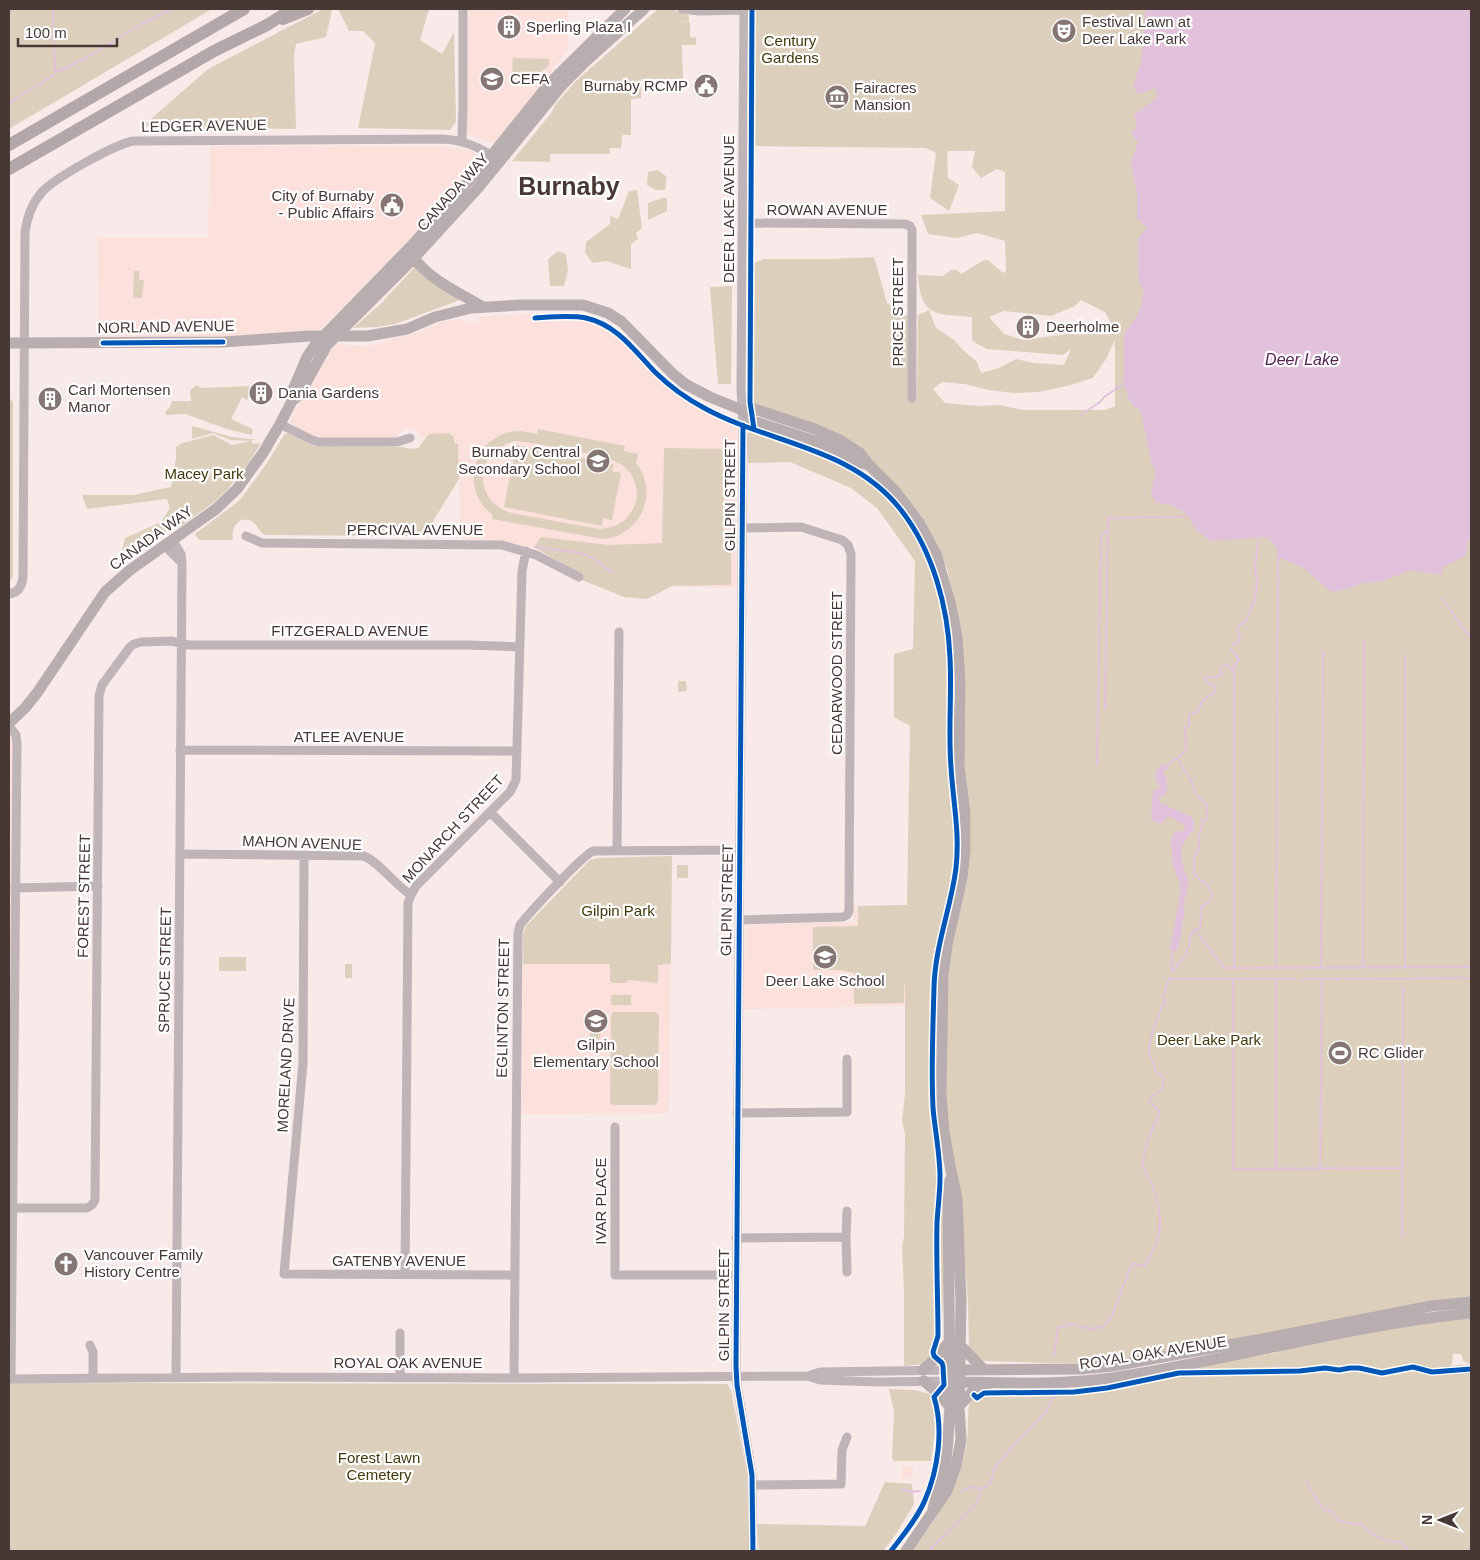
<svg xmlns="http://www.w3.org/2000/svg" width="1480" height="1560" viewBox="0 0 1480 1560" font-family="Arial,sans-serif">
<rect width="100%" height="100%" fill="#f7eae8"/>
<path fill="#fbe0dc" d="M469 9H568V49L501 140 494 144 470 135 467 131Z
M210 146H442L472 151 477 155 480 160 464 181 452 191 435 210 429 219 322 329 212 338 99 337 97 238H208Z
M568 313 570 314 569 319 578 320 580 316 585 315 599 318 612 324 627 336 657 368 676 385 698 401 735 419 737 423 736 588 672 586 647 599 624 597 582 580 584 576 531 548 497 540 460 539 458 444 454 443V437H421L416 430 411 428 405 429 394 438H321L312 436 290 423 291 418 322 361 332 348 337 344 359 346H369L416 333 443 322 461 319 471 324 480 322 477 318 483 316Z
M9 736 13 743 11 949H9Z
M907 905 905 1006 744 1009 745 929 747 925 853 922V906Z
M523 964H671L669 1113 521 1114Z
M902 1466H913V1479H902Z"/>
<path fill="#dcd0bd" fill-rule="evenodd" d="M9 9H212L9 129Z
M323 9H331L332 10 326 37 296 44 294 56 296 129 143 126 208 69Z
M338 9H429L420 40 442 54 454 32 456 122 450 130 358 128 375 43 363 31H349Z
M658 9H671L689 15V21H682L690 22V37L696 38V45H682L683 79H641V98L631 99V135H622L621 148H610V154H550V162L512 161 552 112 555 105 576 81Z
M748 9H1471V1298L1433 1303 1399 1327 1471 1318V1364L1463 1361 1461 1354H1453L1452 1364 1445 1369 1471 1373V1551H912C936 1519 959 1487 966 1446 969 1432 967 1418 969 1404L972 1398 987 1389 1072 1388 1101 1385 1236 1359 1276 1353 1272 1333 1089 1364 983 1361 969 1348 968 1303 960 1199 946 1111 947 1002 950 956 967 879 957 611 947 569 937 547 879 467 753 404 748 400 746 387 747 277H753L754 263 764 259H831L874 257 887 303 905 315H909L915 401 917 400 918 315 929 310 936 328 954 340 963 350 977 362 981 373 999 368 1016 359 1034 363 1064 365 1071 349 1063 355 987 349 972 341V317C935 314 921 317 918 275L943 276 951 270H957L961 274 984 260H988L1003 273 1006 271 1005 241 977 233 957 238 928 234 921 215 1005 211V172L997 169 981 178 972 167 975 151H947L948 178 959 185 949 211 930 198 936 153 926 148 747 146 750 28 748 25ZM1081 300 1105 312 1111 323H1115V328L1088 323 1075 333 1023 340 1004 334 989 317 1004 311 1051 316 1075 306ZM1115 340V406L1105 410H1023L1000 405 978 406 945 403 933 389 942 382 965 384 989 390 1014 393 1039 392 1067 386 1093 378 1106 359Z
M513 58 549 59V66L541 72H535L534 76H512Z
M658 170 667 177 665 190H656L647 185 648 172Z
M637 190 642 228 636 233 638 239 631 244V269L606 261 593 263 585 253 586 242 610 224V216L618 219 629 191Z
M662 198H667V211L648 220V203Z
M558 251 566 254 568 270 564 286H550L548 259Z
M415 267 463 299 395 324 377 327 353 328 384 301V300Z
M134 271H139V280H144L142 298H133Z
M732 286 731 384H718L710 287Z
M197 385 201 388 254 386 247 400 242 397 231 419 253 429 252 435 227 429 185 414 166 415 165 412 170 407 172 401H191L190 390Z
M9 398 13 402V576L9 584Z
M192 426 232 437 259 440H251L253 444 261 443 248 464 227 490 213 503 178 528 177 524 119 564 125 538 161 522 170 508 167 499 87 509 82 495H133L171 487 176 459V446H179V444L213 435 232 445 250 441 230 440 213 433 192 439Z
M757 426 832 453 862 469 892 494 915 522 933 557 949 616 954 659V761L960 810V860L945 937 942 1150 944 1283 941 1339 939 1347 925 1364 904 1366V1293L902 1248 904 1236 905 1134 902 1121 905 1094V985H904V1003L854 1004V973L839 970H813V927L858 926V906L907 905 910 726 894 717V654L913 649 915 561 877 508 851 488 790 462 748 463C748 452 743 428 757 426Z
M538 429 625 446 624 451 638 454 636 463C660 493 640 536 603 539L492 519 493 515C488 511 483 507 480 501 463 472 482 433 517 431 524 431 531 433 537 434ZM515 441C532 442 550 447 568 450 592 455 631 456 636 487 638 495 637 502 633 509 626 523 614 528 599 529L511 513C471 500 475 450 515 441Z
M288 433 313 446 402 447C424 452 417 446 429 434L449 433 454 437V443L458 444 459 479 424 536 265 535C259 532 259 527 254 523 241 513 230 527 233 540H199L195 534 240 500 267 463 284 435Z
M516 445 614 464 612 471 621 473 612 520 603 518 602 526 504 507Z
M664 448 725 449 723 543 731 545V585L672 586 647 599 624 597 582 580 584 576 534 547 541 537 609 545 662 543Z
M678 681H686L687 691 680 692 678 691Z
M672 856 671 964 658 965V983L628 980 626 983H612L610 981V964H523V935L526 926 590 860 597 858Z
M677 865H688V878H677Z
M219 957H246V971H219Z
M345 964H352V978H345Z
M611 995H631V1005H611Z
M613 1012H656L659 1016 658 1102 655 1105H613L610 1103 611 1015Z
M591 1022H601L599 1049 589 1048Z
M9 1383 727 1384 731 1390 747 1474 749 1551H9Z
M889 1389 914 1390 930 1394C939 1410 934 1443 931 1461H894L892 1458 894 1411Z
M885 1482 912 1484 914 1504 896 1534 883 1551H759L757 1524 865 1526Z"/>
<path fill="#e1c1dc" d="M1146 9H1471V539L1468 542 1465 556 1443 567 1442 575 1411 570 1380 582 1362 583 1350 588 1333 592 1327 589 1304 568 1278 557 1275 545 1267 537 1210 541 1195 529 1188 514 1169 504 1167 505 1155 502 1151 493 1156 472 1151 462 1141 411 1132 405 1124 387V334L1138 315 1144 293 1138 278V239L1147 228 1137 218V195L1131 162 1138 142 1131 133 1137 127 1134 115 1157 98 1156 88 1139 94 1133 86 1141 62Z
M1163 764 1169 765 1168 769 1163 772C1168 778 1169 789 1164 797L1161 796 1158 799 1160 803 1168 805 1169 807 1191 816 1194 820V829L1181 847 1183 867 1189 883 1183 906 1185 908 1180 941 1177 950 1173 951 1170 949 1181 891 1179 881 1173 865 1171 841 1174 832 1185 830V825L1168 816 1161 824 1153 821 1151 817 1153 791 1158 789 1160 786 1156 781V771Z"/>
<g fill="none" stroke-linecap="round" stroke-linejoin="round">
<path stroke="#e1c1dc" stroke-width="2" d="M56 71H60L93 54 141 24 172 9
M9 103 55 74 53 9
M1080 415 1100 402 1104 397 1125 383
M535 547C552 550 571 550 587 555 598 559 602 568 613 572
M1442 598 1471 639
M1105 709 1108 518 1178 517 1188 515
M1097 765 1101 534 1107 531
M1169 765 1173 760 1178 758
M1195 929 1224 968 1471 967
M1405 967V655
M1234 968V668
M1276 968 1278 557
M1321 968 1323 652
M1363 968 1364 641
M1172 972C1181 962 1191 951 1190 936L1195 929 1200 928 1201 907 1210 901 1212 895 1208 886 1194 874V856C1200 850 1200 845 1198 838L1201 831 1203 819H1207V805L1196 795 1192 782 1181 765 1178 758 1186 750 1185 728 1189 725V714L1198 712C1201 703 1204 697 1214 693L1216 687 1205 682 1204 678 1218 677 1222 674 1220 668 1225 664 1232 670 1239 659 1231 650 1233 644 1240 642V636L1237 632 1239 625 1245 623 1255 599 1257 583 1255 566 1259 537
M1172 972 1171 960 1173 951
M1233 979V1169L1403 1168
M1276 979V1168
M1301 979H1341
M1345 979 1471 978
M1320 1168 1322 979
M1402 1237 1403 988
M1054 1356 1058 1328 1071 1324 1090 1329 1103 1327 1111 1318 1132 1263 1144 1266C1164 1236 1164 1219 1152 1185 1150 1179 1143 1170 1143 1164 1143 1151 1154 1124 1160 1112L1149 1102 1151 1097 1163 1089V1076L1155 1071C1156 1063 1149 1059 1149 1052 1151 1033 1157 1016 1166 999L1163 996 1169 979H1296
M1307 1480 1311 1491 1323 1509 1333 1512 1339 1521 1362 1525C1371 1535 1387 1543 1401 1542L1410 1551
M902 1489 910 1492 920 1491
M963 1490 972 1487 981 1489
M929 1551 940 1539 977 1502 981 1489 990 1484 995 1467 1015 1444 1045 1413 1054 1397"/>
<path stroke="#bfb4b7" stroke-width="9" d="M682 9 700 11 744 10
M744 9 741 388 743 425 736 1366 737 1385 752 1475 753 1551
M462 141 463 106V9
M743 223 905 224 910 226 912 230V398
M280 424 312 440 319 442H397L410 438
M246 536 262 543 502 545 536 555 579 577
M173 541 181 554 182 563 176 1378
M165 546 182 563
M9 594C18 593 22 586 23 577L25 232C27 217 31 205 41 193 54 178 114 145 133 141L442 139C463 140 479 146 496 159
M9 726 16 735 17 745 11 1379
M180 750 517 751
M490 812 560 882
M617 850 619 632
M180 854 364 856C379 862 395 885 411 895
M304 856 303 1063 284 1274 514 1275
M15 888 98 886
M739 920 843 917 847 915 849 911 851 554 848 545 842 540 801 527 742 528
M737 1113 847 1112V1059
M615 1127V1275H736
M12 1208H87L92 1205 95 1200 99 696 102 685 130 647 134 644 141 642 171 641 189 645H468L520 647
M846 1237 847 1211
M736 1238 846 1237 847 1272
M405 1275 408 903 411 895 416 886 510 792 516 780 522 571 526 551
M90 1345 93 1352V1378
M1445 1371 1471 1369
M808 1376 820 1380 878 1382 954 1381
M400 1378V1333
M514 1378 518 933 520 925C530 912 581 857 593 851L740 850
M9 1379 235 1377 514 1378 808 1376 820 1372 955 1370
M753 1485 841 1484 842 1450 847 1437"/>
<path stroke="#b9aeaf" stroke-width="11" d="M414 258C431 281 458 292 483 307
M9 343 223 342 310 336H368L407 329 435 317 471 308 521 305H583L608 313 622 322 672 373 685 384 710 397 742 410 753 421 818 442 839 451 858 462 869 465
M293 400 299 395 327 345 414 258 478 188 563 84 584 63 644 9
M742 410 751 408 815 429 840 440 860 453 869 465 896 492 920 524 936 554 951 606 957 637 960 681 959 767 965 813V850L962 878 947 945 943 975 941 1096 944 1132 951 1171 957 1198 961 1302 959 1406 961 1440 956 1466 947 1491 906 1551
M9 723 25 708 37 693 105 592 130 570 216 509 237 489 263 453 280 424 292 401 293 390 307 357 315 345 415 242 492 155 549 84 625 9
M961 1346 983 1369
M923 1370 936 1358 949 1342
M960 1370 1081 1369 1113 1366 1273 1337 1431 1306 1471 1302
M924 1381 938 1393 950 1407
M960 1382C1010 1383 1062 1385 1112 1378 1232 1360 1350 1325 1471 1313
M959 1406 972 1392 990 1383
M933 1510C935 1497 940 1487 943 1475 949 1453 948 1429 950 1407L948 1200 950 1180"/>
<path stroke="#b4a7a9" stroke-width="12" d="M283 19 308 9
M9 145 244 9
M9 169 214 51 267 25 292 9"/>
<defs>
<path id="cycleway" d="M752 9 750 402 754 429
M535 318C551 317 570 315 586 318 617 325 634 350 655 372 670 387 687 399 706 409 771 444 852 447 901 510 933 551 948 607 950 658 952 694 948 731 951 767 953 802 960 832 956 868 951 908 935 946 934 987 933 1027 931 1068 933 1108 935 1131 940 1154 940 1177 940 1192 938 1207 937 1222 936 1260 938 1298 938 1336L933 1352 934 1356 942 1363 943 1366 944 1385 934 1397C944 1429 938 1470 925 1500 917 1519 903 1535 891 1551
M103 343 223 342
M743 425 736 1366 737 1385 752 1475 753 1551
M974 1395 977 1398 984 1393 1074 1392 1107 1388 1179 1373 1300 1371 1325 1368 1339 1370 1350 1368H1359L1382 1373 1413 1367 1432 1372 1471 1369"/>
</defs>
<use href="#cycleway" stroke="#fff" stroke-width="8"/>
<use href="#cycleway" stroke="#0057b8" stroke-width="5"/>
</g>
<defs>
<symbol id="building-disc" viewBox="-11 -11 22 22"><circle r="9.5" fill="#857674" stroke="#fff"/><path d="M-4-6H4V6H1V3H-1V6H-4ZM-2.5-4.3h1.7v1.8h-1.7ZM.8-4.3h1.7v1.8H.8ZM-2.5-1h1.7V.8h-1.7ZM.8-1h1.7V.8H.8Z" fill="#fff"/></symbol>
<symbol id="theatre-disc" viewBox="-11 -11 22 22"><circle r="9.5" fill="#857674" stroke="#fff"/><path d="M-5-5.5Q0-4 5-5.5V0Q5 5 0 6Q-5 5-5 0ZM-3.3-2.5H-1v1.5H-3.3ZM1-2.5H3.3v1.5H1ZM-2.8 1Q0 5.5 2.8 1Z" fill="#fff"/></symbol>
<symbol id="school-disc" viewBox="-11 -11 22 22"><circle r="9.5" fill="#857674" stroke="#fff"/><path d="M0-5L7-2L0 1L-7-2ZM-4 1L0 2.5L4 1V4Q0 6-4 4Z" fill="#fff"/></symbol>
<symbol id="civic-disc" viewBox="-11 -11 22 22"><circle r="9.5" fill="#857674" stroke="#fff"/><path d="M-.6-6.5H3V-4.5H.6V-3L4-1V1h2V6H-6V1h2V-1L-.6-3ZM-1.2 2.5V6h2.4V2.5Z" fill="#fff"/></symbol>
<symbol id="museum-disc" viewBox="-11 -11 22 22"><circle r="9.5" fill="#857674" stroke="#fff"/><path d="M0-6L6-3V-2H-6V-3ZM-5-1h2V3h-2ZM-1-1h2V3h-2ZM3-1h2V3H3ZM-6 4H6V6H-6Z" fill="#fff"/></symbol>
<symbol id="stadium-disc" viewBox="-11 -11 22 22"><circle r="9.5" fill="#857674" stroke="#fff"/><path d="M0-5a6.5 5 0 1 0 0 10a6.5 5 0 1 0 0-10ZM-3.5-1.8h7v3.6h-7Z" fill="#fff"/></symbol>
<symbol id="church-disc" viewBox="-11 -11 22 22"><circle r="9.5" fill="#857674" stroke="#fff"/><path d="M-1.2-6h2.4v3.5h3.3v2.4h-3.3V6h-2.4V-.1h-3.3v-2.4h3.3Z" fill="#fff"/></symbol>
</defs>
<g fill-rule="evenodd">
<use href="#building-disc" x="495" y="13" width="28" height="28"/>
<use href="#theatre-disc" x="1050" y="17" width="28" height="28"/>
<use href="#school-disc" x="478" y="65" width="28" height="28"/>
<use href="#civic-disc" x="692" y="72" width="28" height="28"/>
<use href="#museum-disc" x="823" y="83" width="28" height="28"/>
<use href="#civic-disc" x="378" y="191" width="28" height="28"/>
<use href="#building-disc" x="1014" y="313" width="28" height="28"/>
<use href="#building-disc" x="247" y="379" width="28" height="28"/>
<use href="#building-disc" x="36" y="385" width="28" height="28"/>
<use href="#school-disc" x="584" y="447" width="28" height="28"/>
<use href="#school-disc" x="811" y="943" width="28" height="28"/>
<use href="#school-disc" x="582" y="1007" width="28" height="28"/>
<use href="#stadium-disc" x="1326" y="1039" width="28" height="28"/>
<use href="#church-disc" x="52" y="1250" width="28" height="28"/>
</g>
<g text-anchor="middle" stroke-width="4.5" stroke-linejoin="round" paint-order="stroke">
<g font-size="15" fill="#473836" stroke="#fff" text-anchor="start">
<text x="1082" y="27">Festival Lawn at<tspan x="1082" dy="17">Deer Lake Park</tspan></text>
<text x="526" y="32">Sperling Plaza I</text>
<text x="510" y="84">CEFA</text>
<text x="688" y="91" text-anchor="end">Burnaby RCMP</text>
<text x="854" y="93">Fairacres<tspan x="854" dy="17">Mansion</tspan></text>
<text x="374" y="201" text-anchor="end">City of Burnaby<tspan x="374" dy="17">- Public Affairs</tspan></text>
<text x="1046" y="332">Deerholme</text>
<text x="68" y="395">Carl Mortensen<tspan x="68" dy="17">Manor</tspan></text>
<text x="278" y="398">Dania Gardens</text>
<text x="580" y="457" text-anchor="end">Burnaby Central<tspan x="580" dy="17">Secondary School</tspan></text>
<text x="825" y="986" text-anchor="middle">Deer Lake School</text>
<text x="596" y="1050" text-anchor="middle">Gilpin<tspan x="596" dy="17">Elementary School</tspan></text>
<text x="1358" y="1058">RC Glider</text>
<text x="84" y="1260">Vancouver Family<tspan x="84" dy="17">History Centre</tspan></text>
</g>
<g font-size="15" fill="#44380d" stroke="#fff">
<text x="790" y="46">Century<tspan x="790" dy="17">Gardens</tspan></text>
<text x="204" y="479">Macey Park</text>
<text x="618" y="916">Gilpin Park</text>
<text x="1209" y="1045">Deer Lake Park</text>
<text x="379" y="1463">Forest Lawn<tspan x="379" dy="17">Cemetery</tspan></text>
</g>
<g font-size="15" fill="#473836" stroke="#fff">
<text transform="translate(204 126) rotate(-1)" y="5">LEDGER AVENUE</text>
<text transform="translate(453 192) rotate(-48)" y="5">CANADA WAY</text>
<text transform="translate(729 209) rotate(-90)" y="5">DEER LAKE AVENUE</text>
<text x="827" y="215">ROWAN AVENUE</text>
<text transform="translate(898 312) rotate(-90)" y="5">PRICE STREET</text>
<text transform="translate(166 327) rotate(-1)" y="5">NORLAND AVENUE</text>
<text transform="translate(730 495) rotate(-90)" y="5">GILPIN STREET</text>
<text x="415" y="535">PERCIVAL AVENUE</text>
<text transform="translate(151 538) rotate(-36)" y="5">CANADA WAY</text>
<text x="350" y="636">FITZGERALD AVENUE</text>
<text transform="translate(837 673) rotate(-90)" y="5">CEDARWOOD STREET</text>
<text x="349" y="742">ATLEE AVENUE</text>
<text transform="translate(453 829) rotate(-47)" y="5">MONARCH STREET</text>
<text transform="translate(302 843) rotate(2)" y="5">MAHON AVENUE</text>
<text transform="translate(84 896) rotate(-89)" y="5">FOREST STREET</text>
<text transform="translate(727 900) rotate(-89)" y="5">GILPIN STREET</text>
<text transform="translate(165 970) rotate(-89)" y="5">SPRUCE STREET</text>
<text transform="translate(503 1008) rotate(-89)" y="5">EGLINTON STREET</text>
<text transform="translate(286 1065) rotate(-87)" y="5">MORELAND DRIVE</text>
<text transform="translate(601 1201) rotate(-90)" y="5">IVAR PLACE</text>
<text x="399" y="1266">GATENBY AVENUE</text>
<text transform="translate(724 1305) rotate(-90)" y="5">GILPIN STREET</text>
<text transform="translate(1153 1353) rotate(-9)" y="5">ROYAL OAK AVENUE</text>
<text x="408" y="1368">ROYAL OAK AVENUE</text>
</g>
<g font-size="16" font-style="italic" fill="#522253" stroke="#fff">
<text x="1302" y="365">Deer Lake</text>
</g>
<g font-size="25" font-weight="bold" fill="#473836" stroke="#fff">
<text x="569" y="195">Burnaby</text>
</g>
</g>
<rect width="1480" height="1560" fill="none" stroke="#473836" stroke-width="20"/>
<g transform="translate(1440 1520) rotate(270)" stroke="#ffffff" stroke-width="4" paint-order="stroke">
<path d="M0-4L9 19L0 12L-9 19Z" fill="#473836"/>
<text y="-8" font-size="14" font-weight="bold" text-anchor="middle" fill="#473836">N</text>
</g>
<path d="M18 38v8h99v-8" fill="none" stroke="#473836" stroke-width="2.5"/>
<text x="25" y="38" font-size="15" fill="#473836" stroke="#ffffff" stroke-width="4" paint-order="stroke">100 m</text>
</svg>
